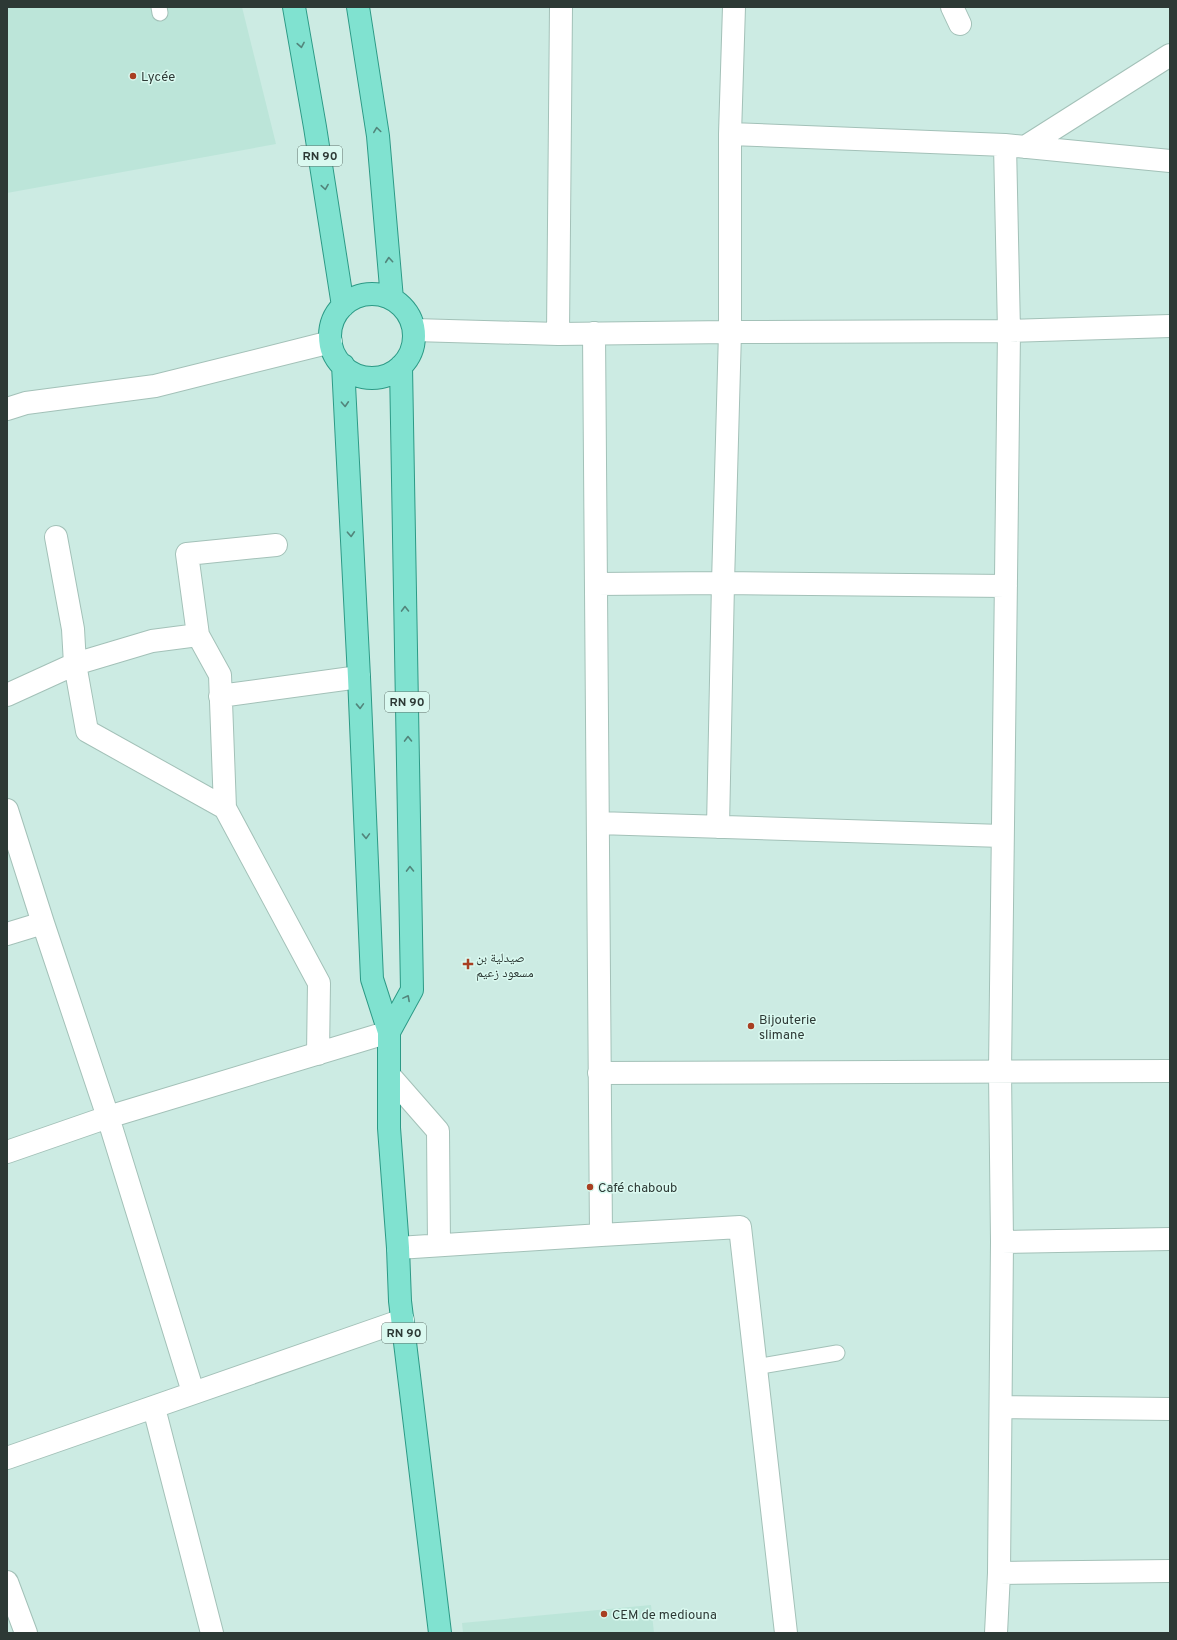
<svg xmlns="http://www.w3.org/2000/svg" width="1177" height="1640" viewBox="0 0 1177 1640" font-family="Overpass,'Noto Naskh Arabic',sans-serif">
<rect width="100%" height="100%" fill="#ccebe3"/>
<path fill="#bce5d9" d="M7 7H242L276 144 7 193Z
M651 1605 654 1633H463L462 1623Z"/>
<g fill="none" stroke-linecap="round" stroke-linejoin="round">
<defs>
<path id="service" d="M159 7 160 13
M756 1367 837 1353"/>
<path id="minor" d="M952 7 960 24
M730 134 1005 145 1170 161
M1025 147 1170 55
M414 330 558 334 730 332 1009 331 1170 326
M558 334 561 7
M7 409 26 403 155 386 331 342
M56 537 73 629 75 664 87 731 225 808
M596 584 723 583 1006 586
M198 635 187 554 276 545
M7 695 75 664 152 641 198 635 220 675 225 808 319 983 318 1054
M220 696 359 677
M7 810 43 923 108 1117 193 1392
M598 823 1002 836
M718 827 723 583 730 332V134L734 7
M7 934 43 923
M599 1073 1170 1071
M389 1075 438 1131 439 1245
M7 1152 108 1117 389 1032
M601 1235 740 1227 786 1633
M1002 1242 1170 1239
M398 1248 601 1235 594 333
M1001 1407 1170 1409
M154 1408 212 1633
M7 1458 403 1320
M999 1573 1170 1571
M7 1582 26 1633
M996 1633 999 1573 1002 1242 1000 1071 1009 331 1005 145"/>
<path id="primary" d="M294 7 315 127 343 306
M358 7 378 136 392 299
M330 336a42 42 0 1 1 84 0a42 42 0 1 1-84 0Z
M343 365 359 677 372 979 389 1032V1128L398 1248 400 1301 440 1633
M389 1032 412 990 401 366"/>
</defs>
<use href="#service" stroke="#a3c1b8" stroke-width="17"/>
<use href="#minor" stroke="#a3c1b8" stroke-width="24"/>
<use href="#primary" stroke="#2c9a86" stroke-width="24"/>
<use href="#service" stroke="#fff" stroke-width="15"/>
<use href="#minor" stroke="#fff" stroke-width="22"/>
<use href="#primary" stroke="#80e2d0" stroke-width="22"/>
</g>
<defs><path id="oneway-chevron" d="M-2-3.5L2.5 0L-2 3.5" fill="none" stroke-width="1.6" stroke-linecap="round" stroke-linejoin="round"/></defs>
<g stroke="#52857b">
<use href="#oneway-chevron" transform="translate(301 45) rotate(80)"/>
<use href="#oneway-chevron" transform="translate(377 130) rotate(-98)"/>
<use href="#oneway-chevron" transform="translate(325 187) rotate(81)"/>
<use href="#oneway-chevron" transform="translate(389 260) rotate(-95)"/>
<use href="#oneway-chevron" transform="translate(345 404) rotate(87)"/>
<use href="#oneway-chevron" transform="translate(351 534) rotate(87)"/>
<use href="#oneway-chevron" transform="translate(405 609) rotate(-91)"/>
<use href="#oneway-chevron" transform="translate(360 706) rotate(88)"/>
<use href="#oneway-chevron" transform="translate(408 739) rotate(-91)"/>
<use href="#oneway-chevron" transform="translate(366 836) rotate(88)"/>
<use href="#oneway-chevron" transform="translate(410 869) rotate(-91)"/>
<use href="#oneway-chevron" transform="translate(407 998) rotate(-62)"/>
</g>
<g fill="#a83f22" stroke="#daf9f0" stroke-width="1.5">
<circle cx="133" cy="76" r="4"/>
<path d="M466 958h4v4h4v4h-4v4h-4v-4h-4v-4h4z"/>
<circle cx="751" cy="1026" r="4"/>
<circle cx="590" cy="1187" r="4"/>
<circle cx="604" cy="1614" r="4"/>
</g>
<g text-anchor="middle" stroke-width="3" stroke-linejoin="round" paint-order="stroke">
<g fill="#daf9f0" stroke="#61736d" stroke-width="1">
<rect x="298" y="146" width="44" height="20" rx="3"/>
<rect x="385" y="692" width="44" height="20" rx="3"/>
<rect x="382" y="1323" width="44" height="20" rx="3"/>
</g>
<g font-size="12" font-weight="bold" fill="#2d3935">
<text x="320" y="160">RN 90</text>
<text x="407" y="706">RN 90</text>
<text x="404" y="1337">RN 90</text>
</g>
<g font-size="13" fill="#2d3935" stroke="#daf9f0" text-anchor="start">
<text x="141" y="81">Lycée</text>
<text x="476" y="962">صيدلية بن<tspan x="476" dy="15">مسعود زعيم</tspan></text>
<text x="759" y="1024">Bijouterie<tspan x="759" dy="15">slimane</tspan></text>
<text x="598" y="1192">Café chaboub</text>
<text x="612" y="1619">CEM de mediouna</text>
</g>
</g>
<rect width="1177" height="1640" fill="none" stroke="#2d3935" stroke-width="16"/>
</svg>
